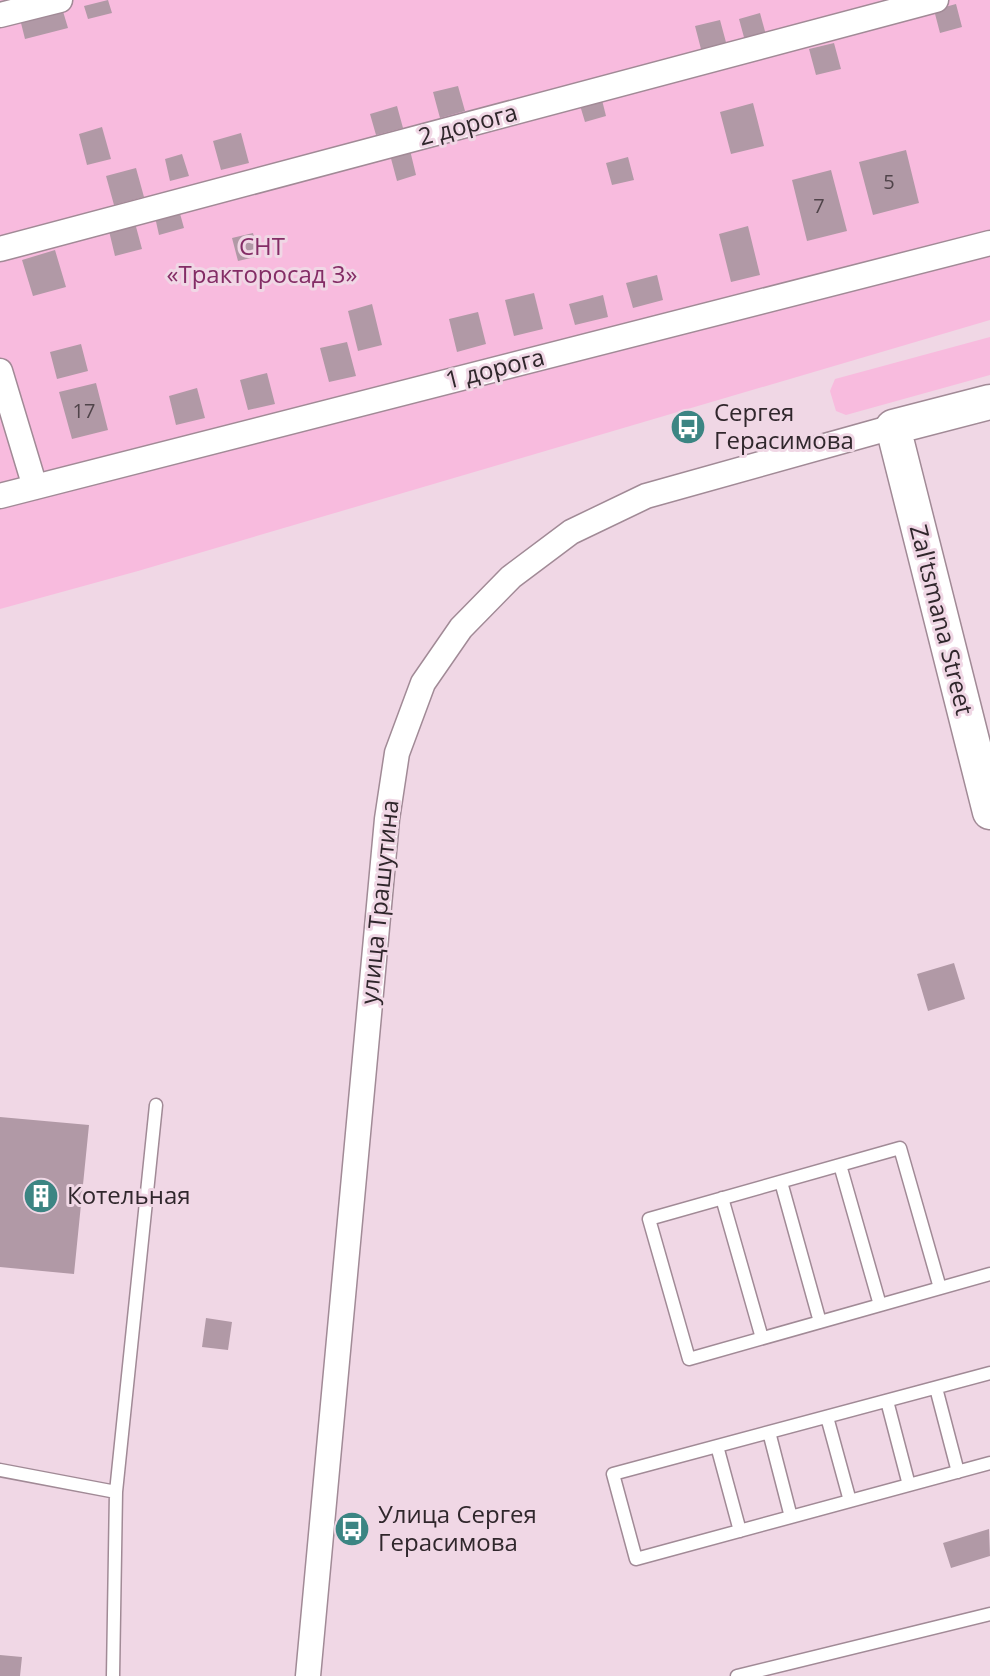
<svg xmlns="http://www.w3.org/2000/svg" width="990" height="1676" viewBox="0 0 990 1676" font-family="'Open Sans',sans-serif">
<rect width="100%" height="100%" fill="#f0d7e5"/>
<path fill="#f8bbde" d="M0 0H990V320L138 571 0 609Z
M990 337V375L846 415 836 411 830 391 835 379Z"/>
<path fill="#b199a6" d="M108 0 112 13 88 19 84 6Z
M956 4 962 27 940 33 934 10Z
M62 8 68 28 25 39 20 19Z
M760 13 766 35 745 41 739 19Z
M720 20 727 46 702 53 695 26Z
M834 43 841 69 816 75 809 49Z
M458 86 465 111 440 118 433 92Z
M601 96 606 116 585 122 579 102Z
M753 103 764 146 731 154 720 112Z
M397 106 403 128 376 135 370 114Z
M102 127 111 159 87 165 79 134Z
M241 133 249 163 221 170 213 141Z
M409 146 416 175 397 181 389 151Z
M906 150 919 203 873 215 859 162Z
M182 154 189 176 170 181 165 159Z
M628 157 634 180 612 185 606 163Z
M136 168 144 197 114 205 106 176Z
M831 170 847 231 807 241 792 180Z
M179 210 184 228 159 235 155 217Z
M135 223 142 249 115 256 109 231Z
M748 226 760 275 731 282 719 234Z
M253 233 259 256 238 261 232 238Z
M55 250 66 287 33 296 22 260Z
M657 275 663 300 633 308 626 283Z
M534 293 543 329 514 336 505 300Z
M603 295 608 317 575 325 569 304Z
M372 304 382 345 358 351 348 311Z
M478 312 486 344 457 352 449 319Z
M347 342 356 376 329 382 320 348Z
M81 344 88 371 57 379 50 352Z
M267 373 275 404 248 410 240 380Z
M96 383 108 430 72 439 59 392Z
M197 388 205 418 176 425 169 396Z
M954 963 965 999 928 1011 917 974Z
M0 1117 89 1125 74 1274 0 1267Z
M206 1318 232 1322 228 1350 202 1347Z
M989 1529 990 1556 951 1568 943 1543Z
M0 1655 22 1657 20 1676H0Z"/>
<g fill="none" stroke-linecap="round" stroke-linejoin="round">
<defs>
<path id="lane" d="M840 1165 880 1305
M781 1182 820 1322
M722 1198 762 1338
M940 1288 900 1148 649 1219 689 1359 990 1274
M990 1373 613 1474 636 1559 990 1463
M936 1388 958 1472
M887 1401 909 1485
M827 1417 850 1501
M769 1432 791 1517
M717 1446 740 1531
M0 1470 116 1492
M113 1676 116 1492 156 1105
M737 1676 990 1614"/>
<path id="street" d="M0 15 60 0
M0 249 936 0
M0 371 35 487
M0 496 990 243
M308 1676 387 819 397 753 423 683 461 628 511 577 571 532 646 496 893 427"/>
<path id="secondary" d="M990 402 893 427 990 812"/>
</defs>
<use href="#lane" stroke="#a18a96" stroke-width="15"/>
<use href="#street" stroke="#a18a96" stroke-width="27"/>
<use href="#secondary" stroke="#a18a96" stroke-width="37"/>
<use href="#lane" stroke="#fff" stroke-width="12"/>
<use href="#street" stroke="#fff" stroke-width="24"/>
<use href="#secondary" stroke="#fff" stroke-width="34"/>
</g>
<defs>
<symbol id="bus-disc" viewBox="-11 -11 22 22"><circle r="9.5" fill="#3c8583" stroke="#f0d7e5"/><path d="M-5-6H5V4H4V6H2V4H-2V6H-4V4H-5ZM-3.5-4V0h7V-4ZM-3.5 1.2v1.5H-2V1.2ZM2 1.2v1.5H3.5V1.2Z" fill="#fff"/></symbol>
<symbol id="building-disc" viewBox="-11 -11 22 22"><circle r="9.5" fill="#3c8583" stroke="#f0d7e5"/><path d="M-4-6H4V6H1V3H-1V6H-4ZM-2.5-4.3h1.7v1.8h-1.7ZM.8-4.3h1.7v1.8H.8ZM-2.5-1h1.7V.8h-1.7ZM.8-1h1.7V.8H.8Z" fill="#fff"/></symbol>
</defs>
<g fill-rule="evenodd">
<use href="#bus-disc" x="668" y="407" width="40" height="40"/>
<use href="#building-disc" x="21" y="1176" width="40" height="40"/>
<use href="#bus-disc" x="332" y="1509" width="40" height="40"/>
</g>
<g text-anchor="middle" stroke-width="6" stroke-linejoin="round" paint-order="stroke">
<g font-size="20" fill="#50444a">
<text x="889" y="189">5</text>
<text x="819" y="213">7</text>
<text x="84" y="418">17</text>
</g>
<g font-size="24" fill="#30272c" stroke="#f0d7e5">
<text transform="translate(468 125) rotate(-15)" y="8">2 дорога</text>
<text transform="translate(495 369) rotate(-14)" y="8">1 дорога</text>
<text transform="translate(941 620) rotate(76)" y="8">Zal'tsmana Street</text>
<text transform="translate(380 902) rotate(-84)" y="8">улица Трашутина</text>
</g>
<g font-size="24" fill="#842d66" stroke="#f0d7e5">
<text x="262" y="255">СНТ<tspan x="262" dy="28">«Тракторосад 3»</tspan></text>
</g>
<g font-size="24" fill="#30272c" stroke="#f0d7e5" text-anchor="start">
<text x="714" y="421">Сергея<tspan x="714" dy="28">Герасимова</tspan></text>
<text x="67" y="1204">Котельная</text>
<text x="378" y="1523">Улица Сергея<tspan x="378" dy="28">Герасимова</tspan></text>
</g>
</g>
</svg>
